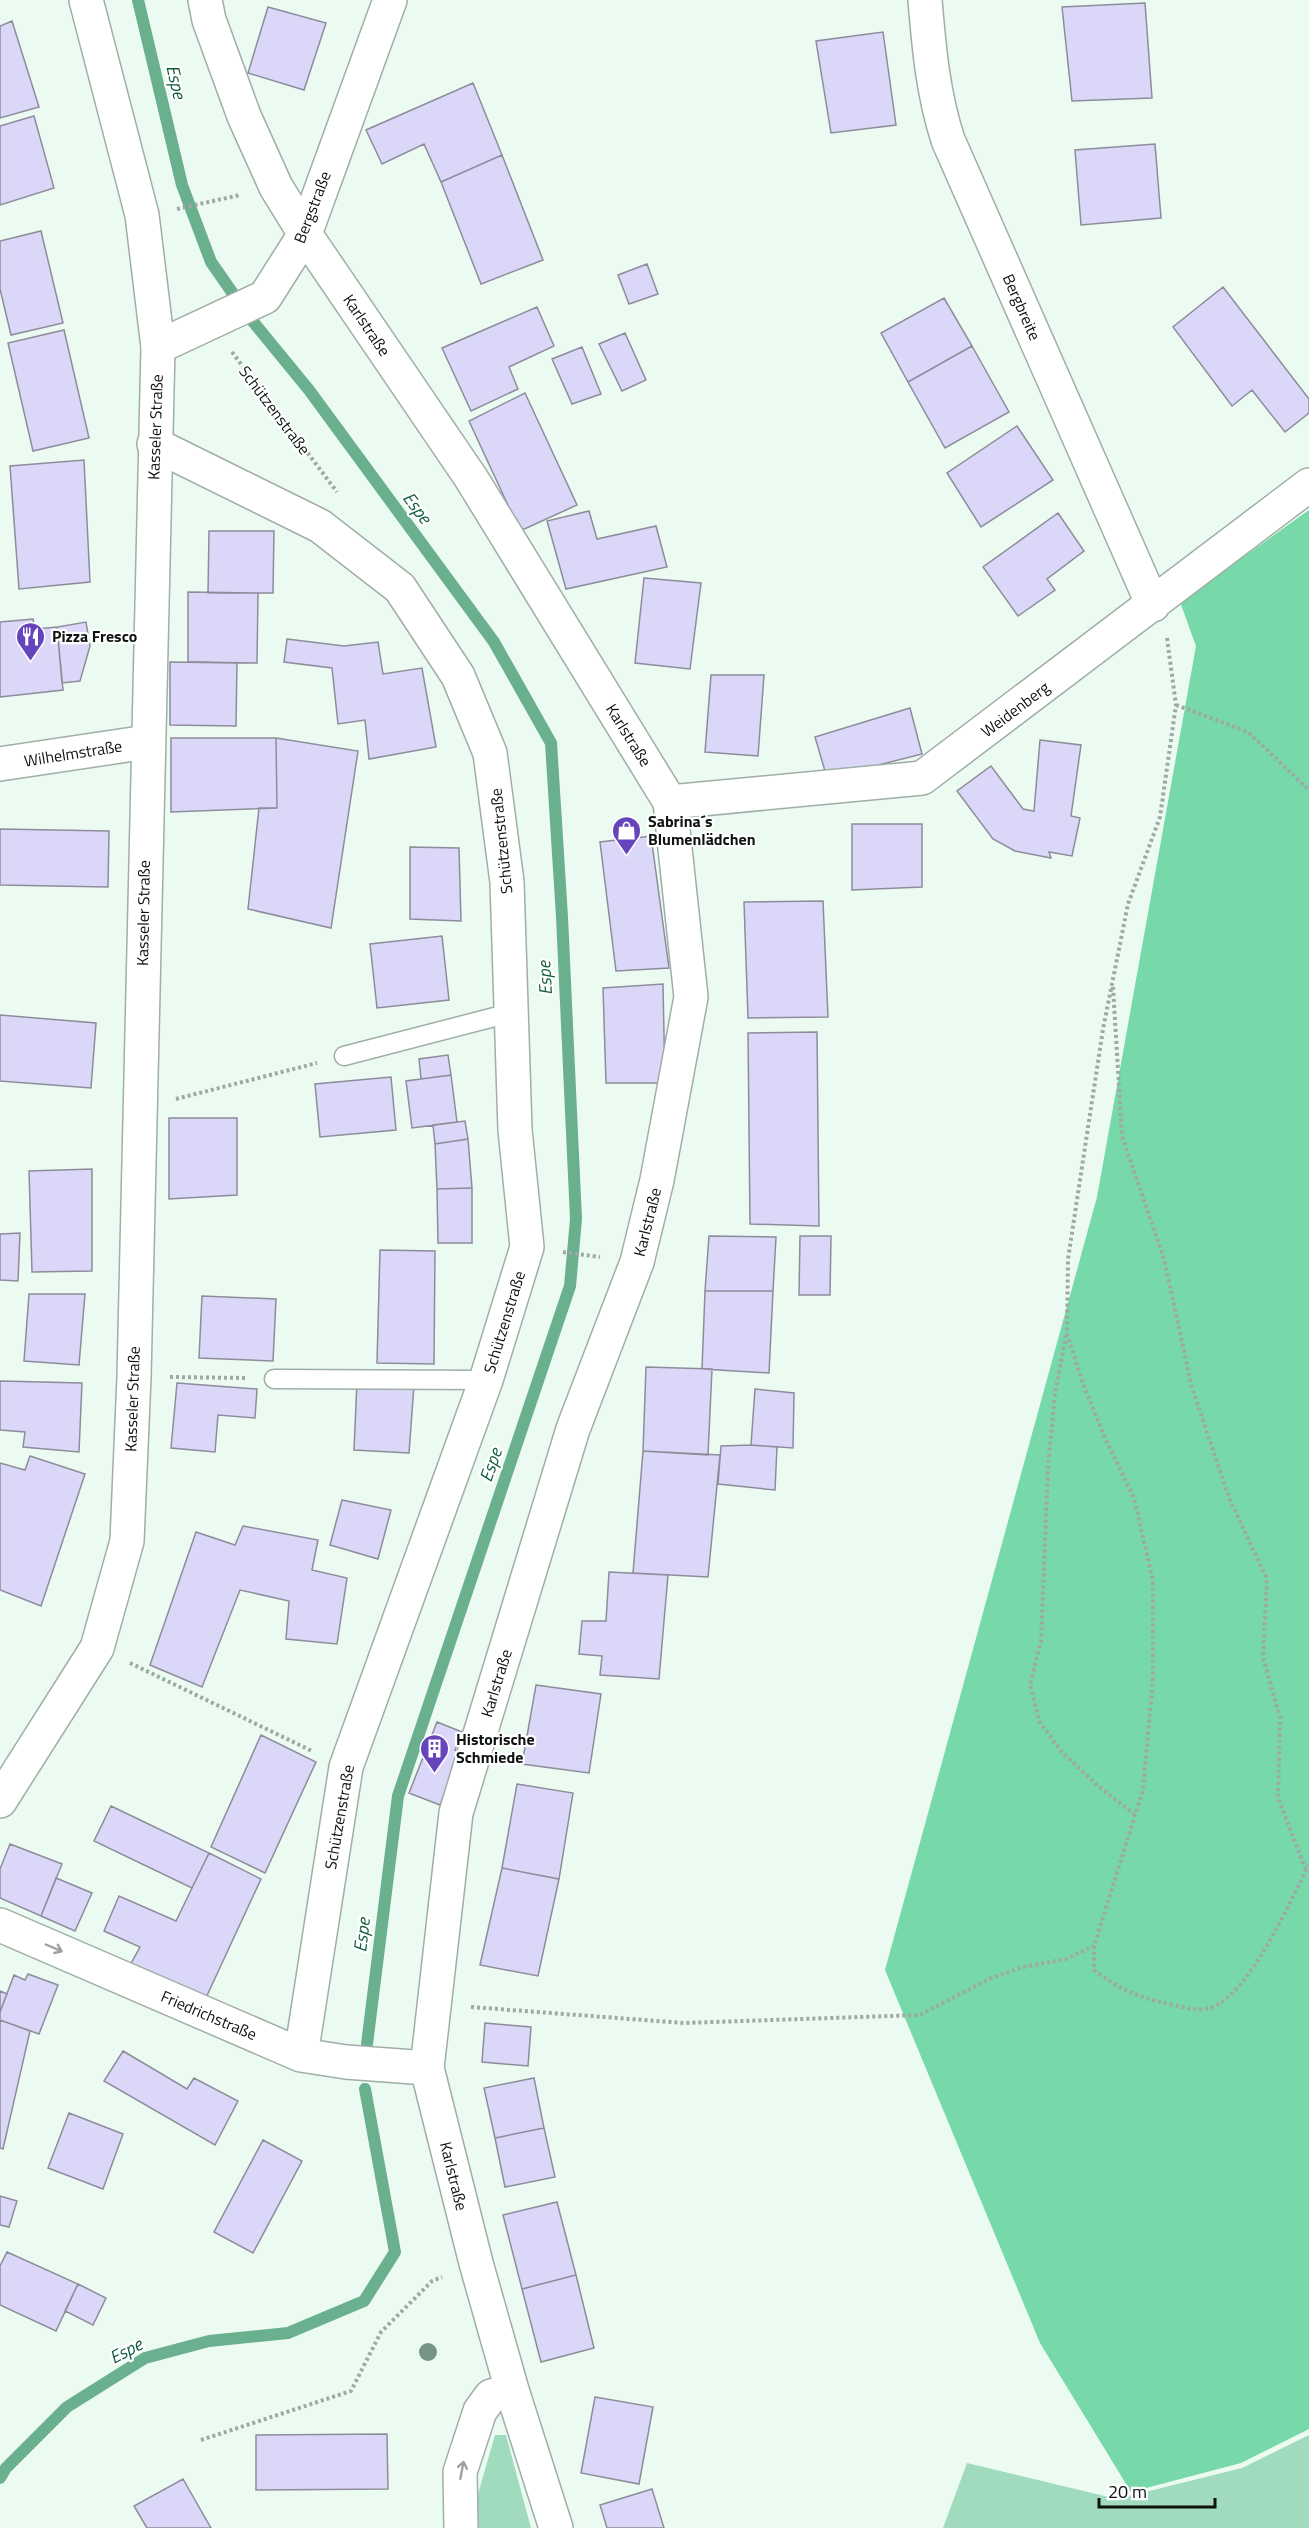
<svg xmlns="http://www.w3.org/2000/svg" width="1309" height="2528" viewBox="0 0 1309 2528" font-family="'Titillium Web',sans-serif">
<rect width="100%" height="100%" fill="#ebfbf2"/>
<path fill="#9fdbbc" d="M495 2435H506L531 2528H478V2494Z
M1309 2435V2528H943L967 2463 1117 2499 1242 2468Z"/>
<path fill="#77d8a9" d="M1309 510V2429L1241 2463 1131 2492 1040 2343 885 1970 1097 1197 1196 646 1180 602Z"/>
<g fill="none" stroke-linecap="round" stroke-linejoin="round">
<path stroke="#6bb08e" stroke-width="12" d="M138 0 182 185 211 262 250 318 309 390 494 642 551 743 562 917 576 1219 570 1286 398 1796 367 2044
M0 2478 6 2468 67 2407 145 2358 209 2341 288 2333 364 2301 395 2252 365 2089"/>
</g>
<path fill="#dbd7f8" stroke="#8e8c9a" stroke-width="1.5" d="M1145 3 1152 98 1072 101 1062 7Z
M268 7 326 23 304 90 248 73Z
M12 21 39 107 0 118V26Z
M883 32 896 125 831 133 816 41Z
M473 83 502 155 441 182 424 144 382 164 366 130Z
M34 116 54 188 0 205V126Z
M1155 144 1161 218 1081 225 1075 150Z
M502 155 543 260 481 284 441 182Z
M41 231 63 323 11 335 0 289V241Z
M647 264 658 294 629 304 618 275Z
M1223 287 1309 399V413L1285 432 1252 390 1232 406 1173 327Z
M944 298 972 346 908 382 881 333Z
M537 307 554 346 509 367 518 389 471 411 442 348Z
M64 330 89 438 33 451 8 343Z
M625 333 646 380 622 391 599 344Z
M972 346 1009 412 945 448 908 382Z
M582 347 601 394 572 404 552 359Z
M525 393 577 505 520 531 469 421Z
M1017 426 1053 480 981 527 947 473Z
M84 460 90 582 19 589 10 466Z
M589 511 597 539 656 526 667 567 566 589 547 521Z
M1058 513 1084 551 1047 579 1055 590 1018 616 983 567Z
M209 531H274L273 593H208Z
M644 578 701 583 690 669 635 663Z
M188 592 258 593 257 663 188 662Z
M33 619 35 629 57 627 63 690 0 697V622Z
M86 622 90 646 80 681 62 683 57 627Z
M287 639 344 646 378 642 383 674 422 668 436 747 369 759 365 720 338 724 332 668 284 662Z
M170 662 237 663 236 726 170 725Z
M711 675H764L758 756 705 752Z
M910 708 922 754 827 778 815 737Z
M171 738H276L277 808 171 812Z
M276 738 358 751 331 928 248 909 259 808H277Z
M1040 740 1081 745 1071 816 1080 818 1072 856 1049 852 1051 858 1015 851 993 839 957 791 991 766 1023 809 1034 811Z
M852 824H922V887L852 890Z
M0 829 109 831 108 887 0 885Z
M651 836 669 968 616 971 600 842Z
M410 847 459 848 461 921 410 919Z
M823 901 828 1017 748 1018 744 902Z
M442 936 449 1000 377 1008 370 944Z
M663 984 665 1083H606L603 988Z
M0 1015 96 1023 91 1088 0 1081Z
M817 1032 819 1226 750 1224 748 1033Z
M448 1055 451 1075 421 1079 419 1059Z
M451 1075 457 1122 412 1128 406 1081Z
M391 1077 396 1130 320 1137 315 1084Z
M169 1118H237V1195L169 1199Z
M465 1121 468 1139 435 1144 433 1125Z
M468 1139 472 1188 437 1189 435 1144Z
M92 1169V1271L32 1272 29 1171Z
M472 1188V1243H438L437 1189Z
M20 1233 18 1281 0 1280V1234Z
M709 1236 776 1237 773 1291H705Z
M800 1236H831L830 1295H799Z
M380 1250 435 1251 434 1364 377 1363Z
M705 1291H773L769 1373 702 1369Z
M29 1294H85L79 1365 24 1361Z
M202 1296 276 1299 273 1361 199 1358Z
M646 1367 712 1369 708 1455 643 1451Z
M0 1381 82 1383 79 1452 23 1447 25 1432 0 1430Z
M357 1381 414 1385 409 1453 354 1450Z
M177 1383 257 1389 255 1418 218 1415 215 1452 171 1448Z
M755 1389 794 1393 793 1448 751 1445Z
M751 1445 777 1447 775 1490 718 1484 721 1446Z
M643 1451 720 1455 708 1577 633 1573Z
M30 1456 85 1474 41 1606 0 1590V1463L25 1470Z
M342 1500 391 1510 378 1559 330 1545Z
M243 1526 318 1540 312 1570 347 1578 337 1644 286 1639 289 1601 240 1590 202 1687 150 1665 196 1532 235 1545Z
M609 1572 668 1575 659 1679 600 1675 602 1656 579 1654 582 1621H606Z
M536 1685 601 1694 589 1773 522 1764Z
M437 1722 462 1732 455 1750 460 1752 440 1805 409 1793Z
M261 1735 316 1762 265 1873 211 1847Z
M517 1784 573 1793 559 1879 502 1868Z
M111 1806 209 1853 192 1888 94 1841Z
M10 1844 62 1864 41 1916 0 1898V1869Z
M209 1853 261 1879 204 2002 129 1967 140 1947 104 1931 119 1896 176 1921Z
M502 1868 559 1879 538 1976 480 1965Z
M56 1878 92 1893 75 1931 41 1916Z
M28 1974 58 1985 39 2034 0 2020V2012L14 1975 25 1980Z
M0 1991 7 1994 0 2012Z
M0 2020 30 2031 3 2149 0 2148Z
M485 2023 531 2027 528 2066 482 2062Z
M123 2051 187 2089 194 2078 238 2101 215 2145 104 2081Z
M534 2078 544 2128 495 2138 484 2088Z
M69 2113 123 2134 103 2189 48 2168Z
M544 2128 555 2177 505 2187 495 2138Z
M263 2140 302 2161 253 2253 214 2232Z
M0 2196 17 2201 9 2227 0 2225Z
M557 2202 576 2275 522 2289 503 2215Z
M7 2252 78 2284 56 2331 0 2305V2266Z
M576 2275 594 2348 541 2362 522 2289Z
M78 2284 106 2298 93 2325 65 2311Z
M595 2397 653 2407 639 2484 581 2473Z
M387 2434 388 2489 256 2490V2435Z
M183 2479 211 2528H147L134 2506Z
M652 2489 664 2528H607L600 2505Z"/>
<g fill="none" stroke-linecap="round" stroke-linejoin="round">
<defs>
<path id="service" d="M344 1056 510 1013
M274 1379 486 1380"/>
<path id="minor" d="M205 0 209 20 244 116 276 187 305 234 471 478 670 802 691 997 657 1180 637 1262 573 1429 456 1813 427 2068 476 2263 512 2390 556 2528
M925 0C929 48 933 94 948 140L1153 605
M158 347 265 297 305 234 390 0
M154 444 320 526 400 588 458 676 490 753 507 882 515 1130 527 1247 486 1380 346 1767 301 2055
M0 764 147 742
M670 802 922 778 1309 485
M0 1925 301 2055 346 2062 427 2068
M461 2528 460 2472 480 2411 491 2396 512 2390"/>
<path id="tertiary" d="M0 1801 97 1648 127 1541 134 1377 158 347 142 215 86 0"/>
</defs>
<use href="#service" stroke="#9faea6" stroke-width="21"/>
<use href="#minor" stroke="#9faea6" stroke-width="36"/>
<use href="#tertiary" stroke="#9faea6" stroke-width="36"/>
<path stroke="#9da9a2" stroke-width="4" stroke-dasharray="3 3" stroke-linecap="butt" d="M177 209 240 195
M232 352 337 492
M1167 638 1176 705 1160 817 1128 904 1103 1029 1068 1259 1067 1334 1083 1384 1105 1438 1134 1498 1153 1581V1679L1143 1790 1094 1946V1970C1119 1989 1139 1998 1169 2004 1183 2007 1197 2012 1210 2008 1250 1995 1289 1902 1309 1865
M1176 705 1248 732 1309 790
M1113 987 1122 1136 1164 1259 1192 1388 1230 1500 1267 1579 1263 1658 1280 1717 1278 1798 1306 1870
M176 1099 317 1063
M563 1252 600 1257
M1066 1335 1055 1394 1048 1467 1041 1641 1030 1684 1039 1721 1061 1751 1098 1786 1134 1814
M170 1377 246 1378
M130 1663 312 1751
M471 2007 684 2023 920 2015 989 1979 1023 1967 1066 1959 1094 1946
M201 2440 351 2391 381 2332 432 2281 442 2277"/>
<use href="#service" stroke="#fff" stroke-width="18"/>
<use href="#minor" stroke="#fff" stroke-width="33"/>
<use href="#tertiary" stroke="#fff" stroke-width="33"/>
</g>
<circle fill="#759486" cx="428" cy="2352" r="9"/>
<defs><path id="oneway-shaft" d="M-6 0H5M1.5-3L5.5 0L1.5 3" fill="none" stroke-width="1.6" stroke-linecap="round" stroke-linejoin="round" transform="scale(1.5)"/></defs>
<g stroke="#9fa19f">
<use href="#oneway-shaft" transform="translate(54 1948) rotate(23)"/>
<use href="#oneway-shaft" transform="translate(462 2470) rotate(-79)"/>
</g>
<defs>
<symbol id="restaurant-pin" viewBox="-11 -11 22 30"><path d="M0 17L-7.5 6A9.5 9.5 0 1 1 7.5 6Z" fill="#6544bc" stroke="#fff"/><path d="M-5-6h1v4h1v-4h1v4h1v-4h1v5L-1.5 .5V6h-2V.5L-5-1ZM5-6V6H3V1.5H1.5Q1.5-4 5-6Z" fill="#fff"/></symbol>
<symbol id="shop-pin" viewBox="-11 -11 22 30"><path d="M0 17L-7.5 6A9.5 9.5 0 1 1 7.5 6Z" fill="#6544bc" stroke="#fff"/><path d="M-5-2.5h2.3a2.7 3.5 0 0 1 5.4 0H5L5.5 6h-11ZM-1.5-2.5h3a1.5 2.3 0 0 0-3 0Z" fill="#fff"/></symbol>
<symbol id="building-pin" viewBox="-11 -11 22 30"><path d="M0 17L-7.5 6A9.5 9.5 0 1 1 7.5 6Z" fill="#6544bc" stroke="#fff"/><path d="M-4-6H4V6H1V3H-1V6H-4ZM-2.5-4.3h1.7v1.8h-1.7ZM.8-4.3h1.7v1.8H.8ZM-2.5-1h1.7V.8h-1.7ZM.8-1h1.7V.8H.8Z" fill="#fff"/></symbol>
</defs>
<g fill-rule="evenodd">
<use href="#restaurant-pin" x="14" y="620" width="33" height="45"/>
<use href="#shop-pin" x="610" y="814" width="33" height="45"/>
<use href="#building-pin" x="418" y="1732" width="33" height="45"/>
</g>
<g text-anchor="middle" stroke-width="4.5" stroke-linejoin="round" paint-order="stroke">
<g font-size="16" fill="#0e1310" stroke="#fff">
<text transform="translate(312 207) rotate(-69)" y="6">Bergstraße</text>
<text transform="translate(1022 307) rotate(66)" y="6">Bergbreite</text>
<text transform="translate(367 325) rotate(56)" y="6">Karlstraße</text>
<text transform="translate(275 410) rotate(53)" y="6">Schützenstraße</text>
<text transform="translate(155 427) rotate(-88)" y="6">Kasseler Straße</text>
<text transform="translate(1015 709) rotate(-37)" y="6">Weidenberg</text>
<text transform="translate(629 735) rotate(58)" y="6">Karlstraße</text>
<text transform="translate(73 753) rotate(-9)" y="6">Wilhelmstraße</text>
<text transform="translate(501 841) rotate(-96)" y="6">Schützenstraße</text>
<text transform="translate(143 913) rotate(-89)" y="6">Kasseler Straße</text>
<text transform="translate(647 1222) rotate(-76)" y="6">Karlstraße</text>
<text transform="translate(504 1322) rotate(-73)" y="6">Schützenstraße</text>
<text transform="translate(132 1399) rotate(-88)" y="6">Kasseler Straße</text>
<text transform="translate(496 1683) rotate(-73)" y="6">Karlstraße</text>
<text transform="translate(339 1817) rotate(-80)" y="6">Schützenstraße</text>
<text transform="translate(209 2015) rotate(23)" y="6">Friedrichstraße</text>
<text transform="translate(454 2176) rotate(76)" y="6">Karlstraße</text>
</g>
<g font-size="16" font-weight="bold" fill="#0e1310" stroke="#fff" text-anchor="start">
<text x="52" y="642">Pizza Fresco</text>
<text x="648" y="827">Sabrina´s<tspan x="648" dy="18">Blumenlädchen</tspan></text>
<text x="456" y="1745">Historische<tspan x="456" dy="18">Schmiede</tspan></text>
</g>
<g font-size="18" font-style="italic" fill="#0f5b3e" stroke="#fff">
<text transform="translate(176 82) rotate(77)" y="6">Espe</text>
<text transform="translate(417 508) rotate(53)" y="6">Espe</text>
<text transform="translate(545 978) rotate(-93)" y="6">Espe</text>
<text transform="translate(491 1465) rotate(-71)" y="6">Espe</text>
<text transform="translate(362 1935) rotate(-83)" y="6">Espe</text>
<text transform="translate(126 2351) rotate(-28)" y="6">Espe</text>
</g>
</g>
<path d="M1099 2498v9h116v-9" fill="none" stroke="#0e1310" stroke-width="3"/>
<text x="1108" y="2498" font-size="18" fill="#0e1310" stroke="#ffffff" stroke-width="4.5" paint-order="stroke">20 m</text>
</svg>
